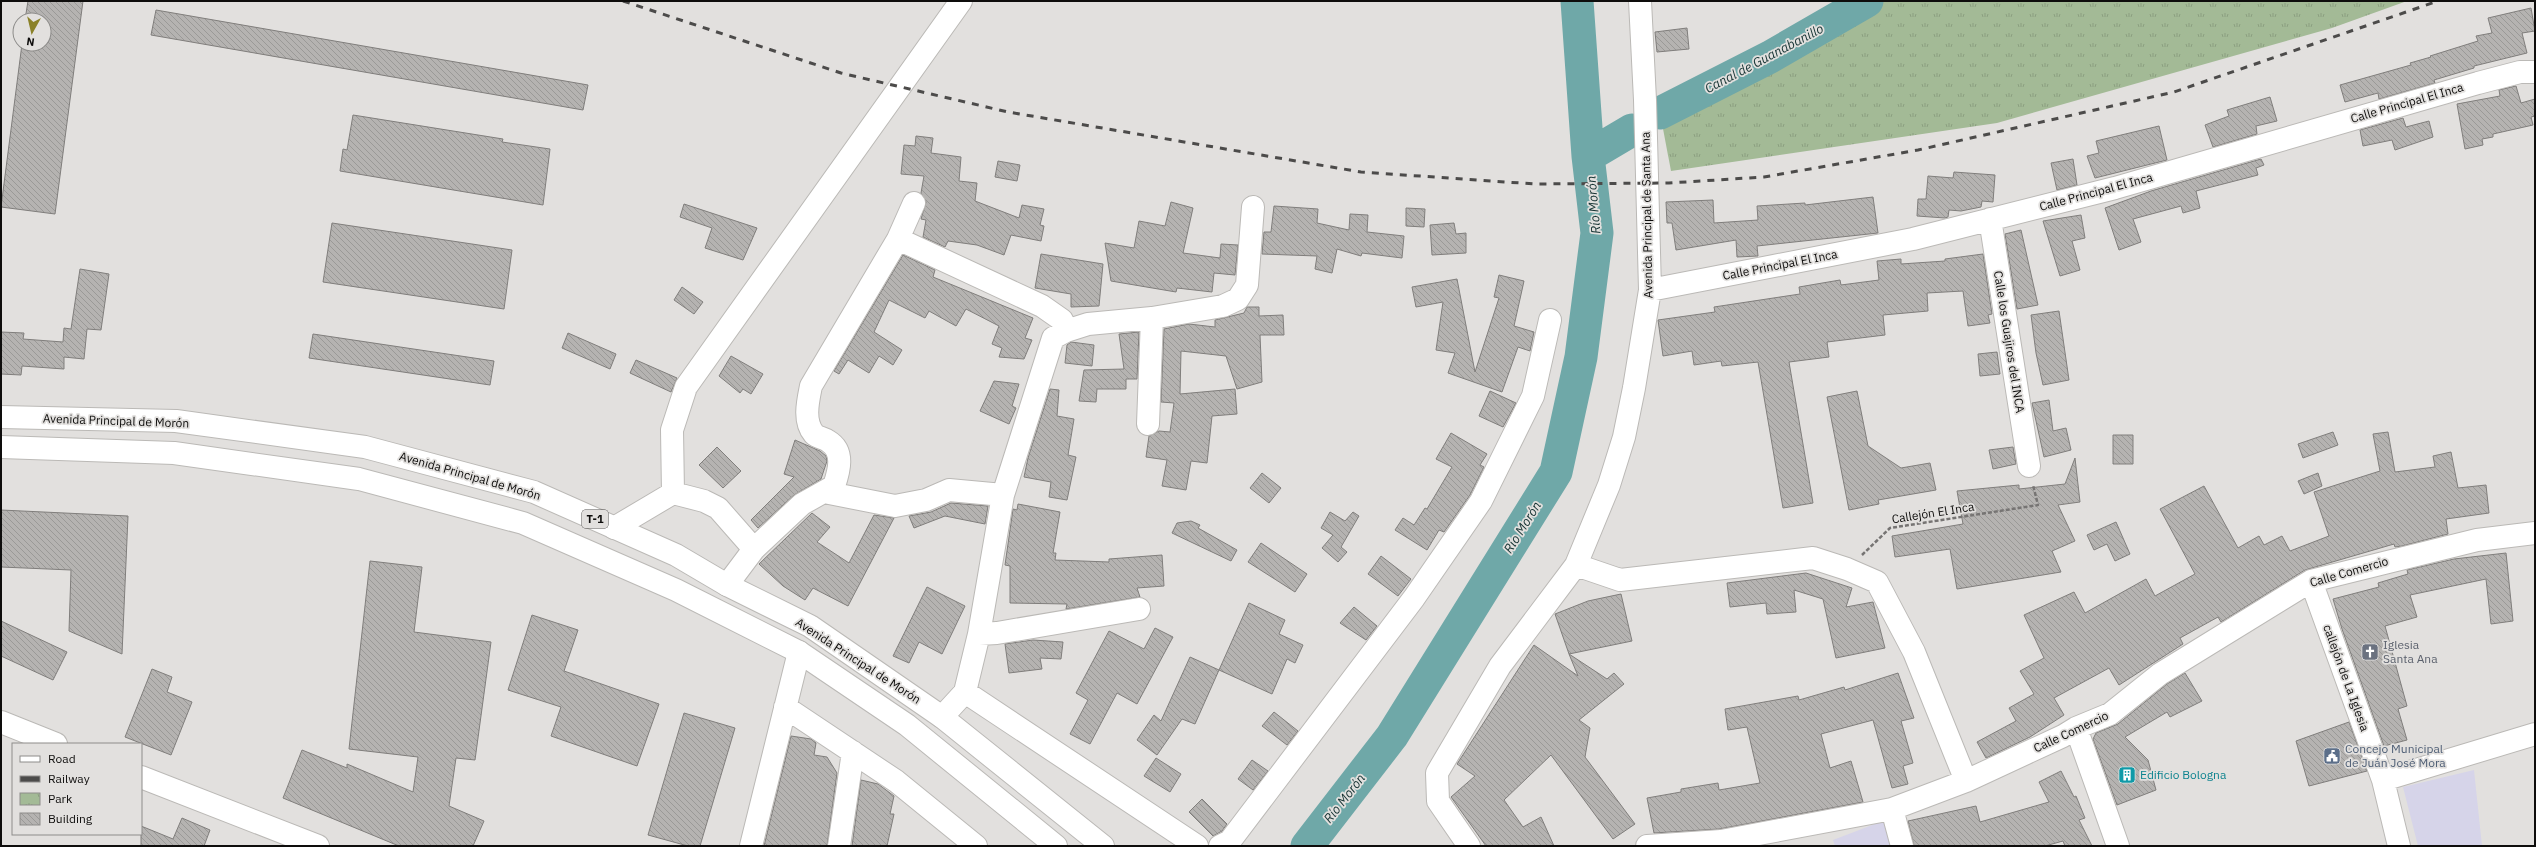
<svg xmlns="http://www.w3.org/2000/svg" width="2536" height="847" viewBox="0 0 2536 847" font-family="'IBM Plex Sans',sans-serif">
<defs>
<pattern id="park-tufts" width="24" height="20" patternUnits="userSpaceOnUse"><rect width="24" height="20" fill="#a3ba96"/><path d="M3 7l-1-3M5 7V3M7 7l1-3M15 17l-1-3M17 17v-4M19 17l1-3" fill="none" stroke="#8b9f80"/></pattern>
<pattern id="building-back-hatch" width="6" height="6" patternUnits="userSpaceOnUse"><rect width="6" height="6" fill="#b5b3b1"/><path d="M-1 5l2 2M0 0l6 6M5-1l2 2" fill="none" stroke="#9a9997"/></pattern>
</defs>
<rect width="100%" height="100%" fill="#e2e0de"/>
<path fill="#d6d4e9" d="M2474 770 2482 846H2418L2403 787Z
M1888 819 1895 846H1835L1833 840Z"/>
<path fill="url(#park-tufts)" d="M1866 1H2407L2332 28 1997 123 1671 171 1660 113Z"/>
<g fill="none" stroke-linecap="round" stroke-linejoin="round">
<path stroke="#6fa8a8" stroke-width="33" d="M1660 113 1770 57 1867 1
M1588 156 1632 130
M1307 846 1392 736 1556 472 1581 357 1597 233 1588 156 1577 1"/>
</g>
<path fill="url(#building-back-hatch)" stroke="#807e7c" d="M28 1H83L55 214 1 207 22 44H44V20H25Z
M2531 8 2535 31 2522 33 2527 53 2474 66V68L2434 80 2435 83 2379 99 2378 93 2345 102 2340 85 2411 65 2410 63 2431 57 2430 56 2478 41 2476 36 2492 33 2488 18Z
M156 10 588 85 583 110 151 35Z
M1687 28 1689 49 1657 52 1655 32Z
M2516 86 2521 103 2535 99V116L2531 117 2533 125 2493 134V137L2482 139 2483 145 2465 149 2457 104 2500 96 2499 90Z
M2270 97 2277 121 2256 126 2257 134 2213 147 2205 125 2229 116 2227 110Z
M353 115 503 139 502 142 550 149 543 205 340 171 343 149 347 150Z
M2403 118 2406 127 2429 121 2433 137 2395 150 2392 140 2363 146 2360 130Z
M2159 126 2167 160 2095 178 2087 156 2099 153 2096 141Z
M916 136 933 138 931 153 961 157 959 181 977 183 975 201 1019 218 1022 205 1044 209 1040 225 1044 226 1041 241 1011 235 1004 255 977 245 948 241 945 247 923 237 926 220 921 219 926 202 921 193 924 176 901 174 904 145 915 146Z
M2073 159 2077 185 2057 190 2051 163Z
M2261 159 2264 165 2256 168 2258 175 2196 191 2200 208 2183 213 2181 206 2133 219 2141 242 2119 250 2105 208 2151 191Z
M998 161 1020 165 1017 181 995 177Z
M1954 172 1995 175 1993 202 1982 201 1981 207 1961 211 1949 210 1948 217 1945 218 1917 216 1918 199H1926L1928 176 1953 178Z
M1873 197 1878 233 1757 246 1758 256 1737 257 1736 240 1676 250 1672 223H1667L1666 202 1713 200 1714 223 1758 220 1757 206 1805 203V205Z
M1171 202 1193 208 1183 253 1220 258 1221 244 1238 245 1235 275 1214 273 1212 292 1177 288 1176 292 1111 281 1105 243 1134 248 1139 221 1165 226Z
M684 204 757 228 743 260 705 248 712 228 680 217Z
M1274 206 1318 209 1317 223 1349 230 1350 214 1368 215 1367 232 1404 236 1402 258 1362 253 1361 256 1337 249 1332 273 1315 269 1317 256 1262 254 1264 232H1271Z
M1406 208 1425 209 1424 227 1406 226Z
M2081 215 2085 238 2072 241 2080 270 2060 276 2043 221Z
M332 223 512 250 504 309 323 282Z
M1454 223 1456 234 1466 233V253L1432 255 1430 225Z
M2021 230 2038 305 2017 309 2005 234Z
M1041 254 1103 264 1099 306 1071 307V294L1035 288Z
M1983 254 1992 314 1988 315 1990 323 1968 326 1963 291 1927 293 1928 311 1883 315 1885 335 1827 342 1829 357 1789 362 1813 503 1783 508 1758 362 1722 366 1721 361 1694 365 1692 351 1663 356 1658 320 1715 312 1714 307 1800 294 1799 287 1840 280 1841 285 1879 280 1877 261 1901 259V264L1945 261V259Z
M903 255 935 270 933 277 1033 318 1025 338 1032 340 1024 359 999 357 1002 348 992 344 999 326 966 309 956 326 929 311 925 318 889 300 874 332 902 350 893 365 879 356 869 373 848 360 839 374 834 371Z
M80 269 109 274 101 330 87 329 84 359 64 357V369L22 366 21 375 1 374V332L24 333 23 339 63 342 64 328 71 329Z
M1499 275 1524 281 1514 326 1534 332 1530 351 1518 347 1502 392 1448 373 1455 353 1436 350 1443 302 1416 307 1412 287 1457 279 1475 372 1499 298 1494 297Z
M682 287 703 302 694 314 674 300Z
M1247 307H1259V316L1283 315 1284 335H1260L1262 382 1237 389 1226 356 1181 351 1180 394 1235 389 1237 414 1212 416 1207 463 1191 461 1186 490 1162 486 1167 460 1146 457 1149 436 1159 431 1170 432 1174 403 1161 402 1164 329 1189 324 1215 327V320L1244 313Z
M2059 311 2069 380 2043 385 2036 353 2031 315Z
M1139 332 1137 379H1126V389H1097L1096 402 1079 401 1084 370 1124 369 1119 334Z
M568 333 616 354 610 369 562 348Z
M313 334 494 361 490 385 309 358Z
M1071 342 1094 345 1092 366 1065 363 1067 345Z
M1997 352 2000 374 1980 376 1978 354Z
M731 356 763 374 751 394 743 389 740 393 719 376Z
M636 360 677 378 671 392 630 373Z
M994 381 1019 384 1012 406 1016 408 1009 424 980 411Z
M1050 389 1059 390 1057 416 1074 419 1068 455 1076 457 1067 500 1049 497 1051 482 1024 477 1028 458Z
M1490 391 1516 403 1503 427 1479 416Z
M1857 391 1868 446 1901 468 1930 463 1936 490 1878 500 1879 504 1849 510 1827 397Z
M2049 400 2053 431 2066 428 2071 450 2044 457 2032 403Z
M2333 432 2338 445 2303 458 2298 444Z
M2388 432 2395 472 2435 467 2433 456 2451 452 2458 488 2486 485 2489 513 2446 519 2448 534 2402 546 2395 547 2394 544 2305 570 2221 622 2218 617 2180 638 2183 644 2119 685 2109 668 2054 698 2064 715 2030 737 1986 758 1977 742 2016 721 2009 708 2034 694 2020 671 2044 658 2024 615 2074 592 2085 613 2146 579 2155 596 2195 574 2160 509 2204 486 2238 548 2259 536 2264 545 2282 536 2290 551 2329 536 2314 492 2380 471 2373 434Z
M1451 433 1487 454 1480 465 1484 467 1470 495 1444 532 1439 530 1427 550 1395 530 1403 518 1414 525 1425 508 1427 509 1452 467 1436 459Z
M2113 435H2133V464H2113Z
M795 440 820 451 826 456 827 461 821 479 794 495 758 528 751 520 794 477 784 474Z
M717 447 741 471 723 488 699 465Z
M2013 447 2016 464 1993 469 1989 450Z
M2075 458 2080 502 2058 505 2075 541 2052 551 2061 572 1957 589 1950 549 1895 557 1892 536 1963 524 1957 491 2019 485V489L2065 484Z
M1262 473 1281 488 1269 503 1250 488Z
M2318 473 2322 486 2304 494 2298 481Z
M951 503 988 506 985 524 945 516 914 528 909 516 931 512Z
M1018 504 1060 512 1053 553H1056L1055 560 1109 562V559L1162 555 1164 586 1137 588 1140 597 1066 609 1067 604 1010 603V566L1005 565 1013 509 1017 510Z
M1 510 128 516 122 654 69 631 71 570 1 567Z
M1330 512 1345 521 1353 512 1359 516 1341 547 1347 552 1338 562 1322 548 1333 535 1321 528Z
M812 513 830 527 817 542 849 563 874 515 894 518 848 606 813 588 805 600 783 586 759 564Z
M1191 521 1200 525 1198 528 1237 550 1231 561 1172 533 1177 523Z
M2116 522 2130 554 2115 561 2107 544 2094 550 2087 535Z
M1261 543 1307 574 1295 592 1248 562Z
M2506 553 2513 621 2491 624 2486 579 2410 595 2417 617 2385 626 2407 706 2398 709 2407 740 2384 746 2342 629 2333 599 2379 587 2378 583 2408 574 2407 570 2454 559Z
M1381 556 1411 579 1398 596 1368 574Z
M370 561 422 567 414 632 491 642 475 760 456 758 449 806 484 821 473 846H399L283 798 302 750 347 768V764L413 792 418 757 349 749Z
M1806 573 1852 588 1846 607 1873 602 1885 648 1836 658 1823 599 1794 590 1796 612 1767 614 1766 603 1730 607 1727 583Z
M927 587 965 606 942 654 919 642 909 663 893 656Z
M1621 594 1632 641 1569 654 1555 614 1588 601Z
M1249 603 1285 620 1279 634 1303 645 1295 663 1287 659 1272 694 1219 670Z
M1354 607 1377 626 1366 640 1340 623Z
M532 615 578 630 564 671 659 704 637 766 551 736 561 707 508 690Z
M1 621 67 652 53 680 1 656Z
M1155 628 1173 637 1137 704 1117 693 1090 744 1070 734 1088 700 1076 693 1109 631 1144 649Z
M1033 640 1063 642 1061 659 1040 658 1042 669 1009 673 1005 644Z
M1534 645 1578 676 1569 654 1607 679 1614 673 1624 684 1579 720 1590 728 1585 757 1635 824 1613 839 1551 755 1504 800 1523 827 1541 817 1554 846H1486L1451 797 1475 776 1457 764Z
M1190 657 1219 670 1195 724 1182 719 1157 755 1137 740 1154 715 1161 721Z
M152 669 172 677 167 692 192 702 171 755 125 737Z
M1898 673 1914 718 1901 721 1913 763 1903 766 1908 784 1892 788 1873 720 1821 734 1830 768 1851 761 1863 802 1719 829 1654 833 1647 798 1681 792V789L1718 783 1719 790 1760 783 1747 727 1728 730 1725 709 1798 696 1799 700 1844 687 1845 690Z
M2185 673 2202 701 2170 717 2167 712 2125 737 2148 760 2156 790 2117 805 2093 739 2096 733 2118 724 2167 684Z
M1274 712 1298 731 1287 745 1262 726Z
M684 713 735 728 700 846H688L648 835Z
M2349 722 2367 771 2309 786 2296 741Z
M791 736 811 739 816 743 814 755 827 757 837 773 827 846H764Z
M1156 758 1181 774 1170 792 1144 776Z
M1252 760 1268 771 1253 790 1238 779Z
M2061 771 2074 797 2076 796 2085 818 2079 820 2092 846H2065L2063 841 2045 846H1914L1908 821 1976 806 1980 822 2049 802 2039 782Z
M861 780 878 784 894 796 890 814H894L887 846H852Z
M1202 799 1227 824 1222 831 1213 836 1189 812Z
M182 818 210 830 204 846H141V826L173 839Z"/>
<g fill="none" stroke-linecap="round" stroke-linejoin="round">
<defs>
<path id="minor" d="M1990 219 2029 466
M898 239 1042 306 1062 320 1066 331
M1650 290 1913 239 2115 188 2478 83 2520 72H2535
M1148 424 1152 318
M824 492 895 506 926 500 949 490 1003 495
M673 493 704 501 718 508 754 549
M614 528 673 493 672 430 686 387 961 1
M1576 565 1620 580 1813 558 1847 569 1877 582 1914 652 1966 781
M2311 581 2383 780 2399 846
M727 585 754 549 802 504 834 486C839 471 845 451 828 441 824 438 818 438 814 434 803 421 808 401 811 386L898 239 914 203
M979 634 997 633 1139 609
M965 692 1197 846
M785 707 896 781 976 846
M942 717 965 692 979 634 1003 495 1053 338 1066 331 1088 324 1152 318 1223 306 1238 299 1247 285 1253 207
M1 722 56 744
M2076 728 2118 846
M141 777 318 846
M2383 780 2535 734
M1892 809 1902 846
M751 846 799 652
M839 846 853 752
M1220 846 1230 841 1414 598 1481 501 1533 396 1550 320
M1469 846 1438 801 1437 773 1500 666 1576 565 1609 485 1624 437 1634 388 1650 290 1645 100 1640 1
M1647 846 1721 841 1892 809 1966 781 2063 736 2076 728 2110 714 2160 674 2311 581 2477 540 2535 533"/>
<path id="major" d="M1 417 176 421 365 447 534 492 676 555 727 585 810 626 942 717 1103 846
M1 447 174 453 359 479 523 523 676 590 799 652 907 725 1056 846"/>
</defs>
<use href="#minor" stroke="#bbb9b6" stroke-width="24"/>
<use href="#major" stroke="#bbb9b6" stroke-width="24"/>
<path stroke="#767473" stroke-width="2.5" stroke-dasharray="4 2" stroke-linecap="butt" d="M1862 555 1890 528 2038 505 2033 485"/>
<use href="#minor" stroke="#fff" stroke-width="22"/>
<use href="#major" stroke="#fff" stroke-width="22"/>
<path stroke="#4c4b4a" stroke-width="3" stroke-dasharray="7 7" stroke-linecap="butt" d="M623 1 841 73 1008 112 1361 172 1535 184 1669 183 1764 177 1918 150 2174 92 2438 1"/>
</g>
<defs>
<symbol id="church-square" viewBox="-11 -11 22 22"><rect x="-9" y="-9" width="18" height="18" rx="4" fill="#6b7280" stroke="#e2e0de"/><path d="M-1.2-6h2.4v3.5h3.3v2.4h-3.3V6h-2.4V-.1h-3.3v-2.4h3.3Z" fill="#fff"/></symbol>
<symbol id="civic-square" viewBox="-11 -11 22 22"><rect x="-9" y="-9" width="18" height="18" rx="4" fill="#5c6f8a" stroke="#e2e0de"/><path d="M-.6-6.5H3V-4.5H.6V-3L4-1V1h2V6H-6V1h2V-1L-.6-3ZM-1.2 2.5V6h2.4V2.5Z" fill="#fff"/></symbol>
<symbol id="building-square" viewBox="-11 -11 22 22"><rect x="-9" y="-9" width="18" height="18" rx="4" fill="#0f9aa8" stroke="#e2e0de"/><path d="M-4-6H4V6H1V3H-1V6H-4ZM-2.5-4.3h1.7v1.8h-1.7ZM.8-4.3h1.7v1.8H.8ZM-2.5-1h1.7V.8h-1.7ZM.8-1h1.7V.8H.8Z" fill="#fff"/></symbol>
</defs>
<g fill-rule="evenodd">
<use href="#church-square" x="2360" y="642" width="20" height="20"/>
<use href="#civic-square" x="2322" y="746" width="20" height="20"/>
<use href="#building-square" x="2117" y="765" width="20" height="20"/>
</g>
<g text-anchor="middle" stroke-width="3.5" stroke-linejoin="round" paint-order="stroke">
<rect fill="#e2e0de" stroke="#4e4c4b" stroke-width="1" x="582" y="510" width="26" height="18" rx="3"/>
<g font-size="11" font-weight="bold" fill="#0e0d0c">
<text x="595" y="523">T-1</text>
</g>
<g font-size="12" fill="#0e0d0c" stroke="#e2e0de">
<text transform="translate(2407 103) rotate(-16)" y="4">Calle Principal El Inca</text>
<text transform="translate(2096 192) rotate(-15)" y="4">Calle Principal El Inca</text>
<text transform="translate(1647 215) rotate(-91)" y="4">Avenida Principal de Santa Ana</text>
<text transform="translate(1780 265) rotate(-11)" y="4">Calle Principal El Inca</text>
<text transform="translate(2009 342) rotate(81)" y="4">Calle los Guajiros del INCA</text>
<text transform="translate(116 421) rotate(2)" y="4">Avenida Principal de Morón</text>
<text transform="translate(470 476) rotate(16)" y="4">Avenida Principal de Morón</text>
<text transform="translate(1933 513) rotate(-9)" y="4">Callejón El Inca</text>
<text transform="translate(2349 572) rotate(-16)" y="4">Calle Comercio</text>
<text transform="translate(858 661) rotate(33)" y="4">Avenida Principal de Morón</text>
<text transform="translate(2346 678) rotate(70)" y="4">callejón de La Iglesia</text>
<text transform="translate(2071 732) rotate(-25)" y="4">Calle Comercio</text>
</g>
<g font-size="12" fill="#5b616d" stroke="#e2e0de" text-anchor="start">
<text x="2383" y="649">Iglesia<tspan x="2383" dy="14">Santa Ana</tspan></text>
</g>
<g font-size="12" fill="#4e5e75" stroke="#e2e0de" text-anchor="start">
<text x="2345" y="753">Concejo Municipal<tspan x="2345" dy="14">de Juán José Mora</tspan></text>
</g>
<g font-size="12" fill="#0d838f" stroke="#e2e0de" text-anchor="start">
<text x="2140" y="779">Edificio Bologna</text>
</g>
<g font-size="13" font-style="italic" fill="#133131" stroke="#e2e0de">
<text transform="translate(1764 58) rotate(-28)" y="5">Canal de Guanabanillo</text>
<text transform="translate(1593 205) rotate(-95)" y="5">Río Morón</text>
<text transform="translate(1522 527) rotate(-58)" y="5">Río Morón</text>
<text transform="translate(1344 798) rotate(-52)" y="5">Río Morón</text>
</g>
</g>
<rect width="2536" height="847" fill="none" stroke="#0e0d0c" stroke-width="4"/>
<rect x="12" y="743" width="130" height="92" fill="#e2e0de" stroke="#8d8c8a"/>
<rect x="20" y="756" width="20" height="6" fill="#ffffff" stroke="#8d8c8a"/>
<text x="48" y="763" font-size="12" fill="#0e0d0c">Road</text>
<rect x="20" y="776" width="20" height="6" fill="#4c4b4a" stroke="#8d8c8a"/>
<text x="48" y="783" font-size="12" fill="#0e0d0c">Railway</text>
<rect x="20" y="793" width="20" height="12" fill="url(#park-tufts)" stroke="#8d8c8a"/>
<text x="48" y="803" font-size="12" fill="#0e0d0c">Park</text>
<rect x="20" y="813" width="20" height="12" fill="url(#building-back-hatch)" stroke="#8d8c8a"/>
<text x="48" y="823" font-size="12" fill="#0e0d0c">Building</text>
<g transform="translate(32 32) rotate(188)"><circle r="19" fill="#e2e0de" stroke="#8d8c8a"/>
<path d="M0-3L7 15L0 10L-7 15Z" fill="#8a8128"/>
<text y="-6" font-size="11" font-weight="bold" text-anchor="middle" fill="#0e0d0c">N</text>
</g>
</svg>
